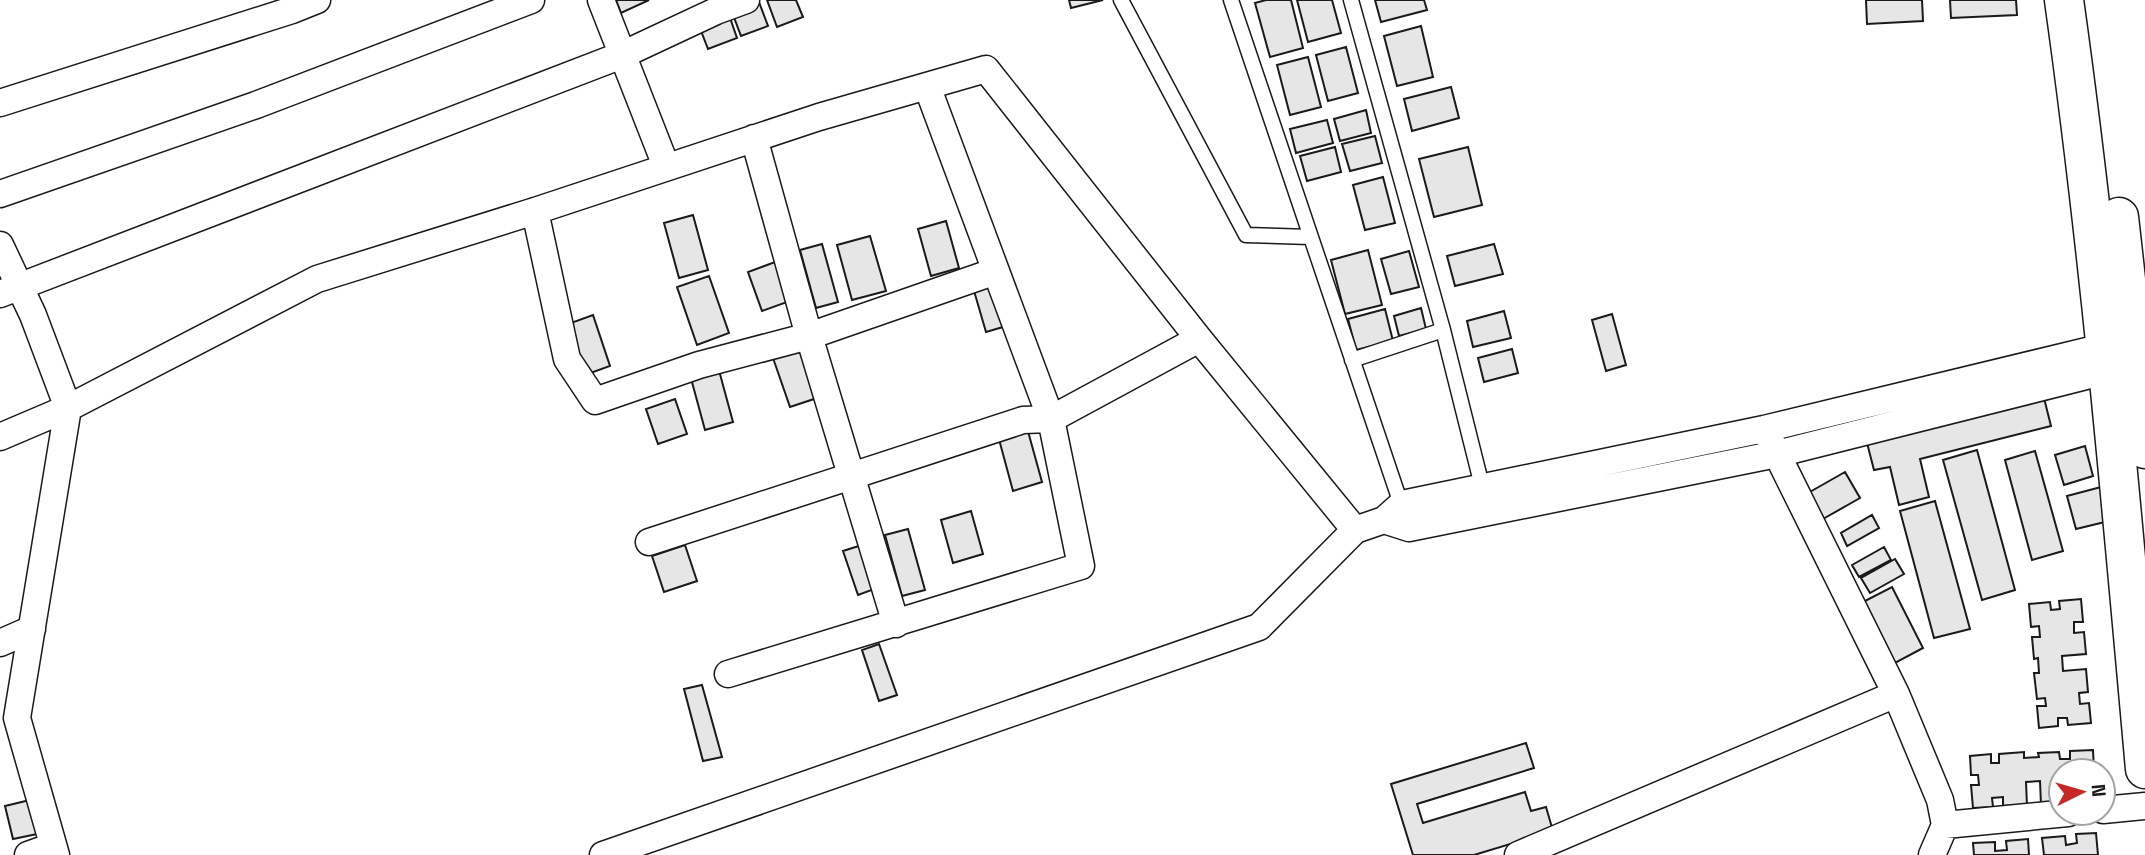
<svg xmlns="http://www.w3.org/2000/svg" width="2145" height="855" viewBox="0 0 2145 855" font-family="'Space Grotesk',sans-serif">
<rect width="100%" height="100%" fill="#fff"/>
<path fill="#e6e6e6" stroke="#1a1a1a" stroke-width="2" d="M616 0H649L621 13Z
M767 0H796L803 17 777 27Z
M1069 0H1103L1071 8Z
M1266 0H1291L1303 48 1270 57 1255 3Z
M1297 0H1332L1341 33 1308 42Z
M1375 0H1424L1427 10 1381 22Z
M1866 0H1922L1923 21 1867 24Z
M1950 0H2016L2017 15 1951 18Z
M759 2 768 26 741 36 732 12Z
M728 12 737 38 708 49 698 23Z
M1421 26 1433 77 1397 86 1384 36Z
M1346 47 1358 93 1328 101 1316 55Z
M1308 57 1321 107 1290 115 1277 65Z
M1451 87 1459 118 1412 131 1404 99Z
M1366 110 1371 133 1340 141 1334 119Z
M1327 120 1333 143 1296 153 1290 129Z
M1375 136 1382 163 1350 171 1342 144Z
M1335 147 1341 172 1307 181 1300 156Z
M1468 147 1482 205 1434 217 1419 159Z
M1383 177 1395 223 1365 230 1353 185Z
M693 215 708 270 679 278 664 223Z
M946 221 959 268 931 276 918 229Z
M870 236 886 291 852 300 837 245Z
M822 244 838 302 816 308 800 250Z
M1494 244 1503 274 1455 286 1447 256Z
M1368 250 1382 305 1345 314 1331 260Z
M1409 251 1419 287 1391 294 1381 259Z
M775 262 790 301 762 311 748 272Z
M709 276 729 333 697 345 677 287Z
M990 279 1003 327 986 332 972 284Z
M1421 308 1426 329 1399 336 1394 316Z
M1385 309 1393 341 1356 350 1348 319Z
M1504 311 1511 338 1473 347 1467 321Z
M1612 314 1626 365 1606 371 1592 320Z
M593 315 610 366 585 375 568 324Z
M800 349 817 398 790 407 773 358Z
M1512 349 1518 373 1484 382 1478 358Z
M717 363 733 422 705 430 689 371Z
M2043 394 2051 426 1920 459 1929 497 1899 505 1890 467 1874 470 1866 439Z
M675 399 687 434 658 444 646 409Z
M1026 424 1042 482 1013 491 997 432Z
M2085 446 2093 476 2064 485 2055 455Z
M1977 450 2015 590 1982 600 1943 460Z
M2035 451 2063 551 2032 560 2005 460Z
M1845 472 1860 498 1823 519 1808 493Z
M2101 487 2109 521 2076 529 2067 496Z
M1935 501 1970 629 1934 638 1900 511Z
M971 511 983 554 953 563 941 520Z
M1872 515 1879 528 1847 546 1841 533Z
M908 529 925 590 902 596 885 535Z
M865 544 880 587 858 595 843 551Z
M685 545 697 581 664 592 652 556Z
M1884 547 1891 560 1859 577 1852 565Z
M1895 559 1904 574 1870 593 1861 578Z
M1892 587 1923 648 1895 663 1863 602Z
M2081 599 2083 622H2074V633L2084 632 2086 654 2062 656 2063 671 2086 669 2088 692 2079 693 2080 704 2089 703 2091 723 2068 725 2067 718H2058V726L2039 728 2037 706H2046L2045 698 2037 699 2034 673H2039L2038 658 2034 659 2032 637H2040L2039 626 2031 627 2029 604 2050 602 2051 610 2060 609 2059 601Z
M879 644 897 695 879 701 862 650Z
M702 685 722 757 703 761 684 689Z
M1526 743 1534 768 1417 804 1423 823 1525 792 1531 811 1546 807 1553 831 1474 855H1413L1391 784Z
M2093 750 2094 771H2061V804L2041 805 2040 781 2026 782 2027 805 2003 806V797L1992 798 1993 807 1973 808 1971 785H1979L1978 775H1971L1970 756 1991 754V763H1999V754L2024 752V758L2039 757 2038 753 2059 752 2060 759H2070V751Z
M34 799 42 833 13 839 5 806Z
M2096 833 2098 855H2044L2042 838 2065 836 2066 845 2077 843 2076 834Z
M2028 839 2029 855H1974L1973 843 1995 842V851L2007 850 2006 841Z"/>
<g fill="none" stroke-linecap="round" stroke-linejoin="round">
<defs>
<path id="lane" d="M1121 0 1246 235 1310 237
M1231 0 1403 510
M1351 0 1443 330 1482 486
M1352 360 1443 330"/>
<path id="street" d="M601 0 666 166
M0 103 292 10 317 0
M754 138 809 336 896 624
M0 194 256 105 531 0
M535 211 567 359 595 401 699 365 809 336 996 271
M0 245 33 315 68 408 17 718 56 855
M0 294 622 55 716 11 746 0
M0 437 68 408 317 279 535 211 819 117 986 69 1199 339 1355 530 1384 520 1402 504 1764 429 2120 343
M1770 440 1896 694 1940 800 1945 825 1932 855
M1384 520 1409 528 1777 454 2122 367
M649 542 1023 420 1051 419 1199 339
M0 643 32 629
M728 674 1081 566 1051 419 927 86
M2103 810 2145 806
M1945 825 2068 813
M28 855 53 846
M603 855 1259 627 1355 530
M1518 855 1896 694"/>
<path id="secondary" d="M2064 0C2100 256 2122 512 2145 769
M2119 217 2145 449"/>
</defs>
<use href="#lane" stroke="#1a1a1a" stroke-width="17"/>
<use href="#street" stroke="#1a1a1a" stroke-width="29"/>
<use href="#secondary" stroke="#1a1a1a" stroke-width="41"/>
<use href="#lane" stroke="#fff" stroke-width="14"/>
<use href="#street" stroke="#fff" stroke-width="26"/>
<use href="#secondary" stroke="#fff" stroke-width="38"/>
</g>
<g transform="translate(2082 792) rotate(85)"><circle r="33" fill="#ffffff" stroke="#a3a3a3" stroke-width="2"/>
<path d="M0-5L12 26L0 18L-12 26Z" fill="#c62828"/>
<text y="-10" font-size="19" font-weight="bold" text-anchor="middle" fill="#1a1a1a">N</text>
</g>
</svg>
